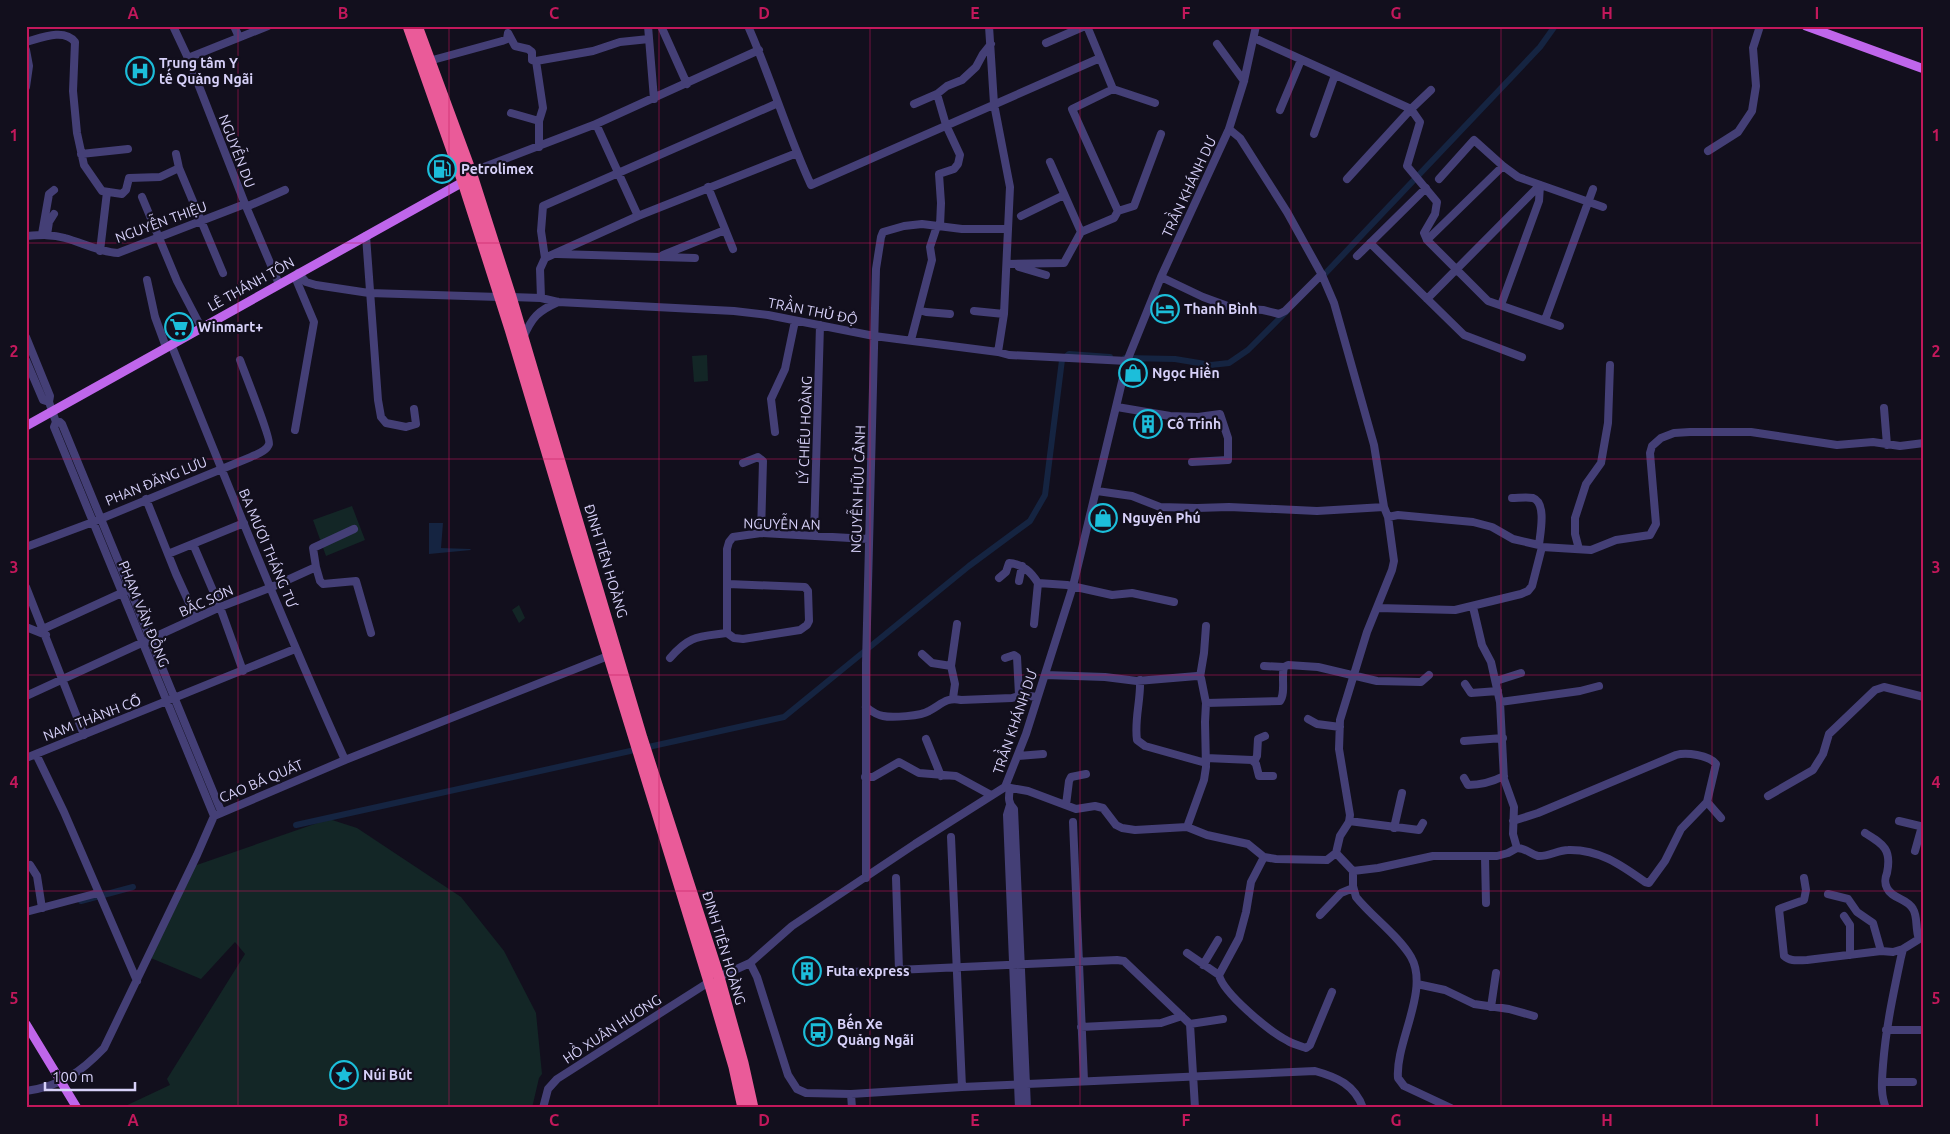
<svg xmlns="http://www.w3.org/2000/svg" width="1950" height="1134" viewBox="0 0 1950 1134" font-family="Ubuntu,sans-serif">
<rect width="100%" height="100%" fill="#120f1d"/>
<path fill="#132626" d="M707 355 708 381 694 382 692 356Z
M352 506 365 540 326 556 313 520Z
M519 605 525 618 519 623 512 610Z
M329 819 357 828 461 897 504 951 536 1013 542 1074 539 1078 532 1108H121L170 1085 167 1079 245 954 235 942 201 979 146 956 191 867Z"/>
<path fill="#152441" d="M429 523H443L441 548 470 549 471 550 429 554Z"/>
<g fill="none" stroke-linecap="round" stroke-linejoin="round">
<path stroke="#152441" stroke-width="6" d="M1321 278 1540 47 1555 26
M1125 358 1175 359 1211 365 1229 363 1248 350 1287 311
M296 825 784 717 969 566 1030 521 1045 495 1062 360 1069 354 1110 357
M81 901 133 887"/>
<path stroke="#443f76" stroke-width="8" d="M173 26 188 58 245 204 279 284
M234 26 239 37
M648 26 654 99
M661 26 687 84
M748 26C771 78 787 133 811 185L1100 58
M989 26 994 104 1010 187 1004 314 998 352
M1254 38 1411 109 1420 122 1407 166 1437 202 1435 214 1424 233 1427 240 1488 301 1560 326
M26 42C41 38 64 28 75 42L73 91 77 133 84 165 102 191 122 194 126 190 129 178 160 177 179 168
M1046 43 1085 26
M1217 44 1244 81
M26 50 29 66 26 87
M188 58 268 26
M429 61 502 41 507 39 508 33 515 46 528 49 532 52V60L536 61
M1113 89 1155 103
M914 104 937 94
M1280 110 1301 60
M511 113 539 121
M596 124 638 216
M1314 134 1335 75
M539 147V121L543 108 536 61 593 51 620 42 649 39
M1708 151 1738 132 1752 111 1756 86 1753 48 1760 26
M81 154 128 149
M176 154 179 168 223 273
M1050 162 1081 232 1114 218 1118 211 1072 109 1113 89 1087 26
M471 172 596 124 759 50
M1347 179 1411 109 1431 90
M1439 179 1474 140 1503 166 1518 177 1603 207
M708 187 733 249
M142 197 177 281 201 327
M246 207 285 190
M1118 211 1134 206 1161 134
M1021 216 1064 195
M940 226 941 203 939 174 954 169 958 164 960 155 946 125 937 94 947 86 962 80 976 67 983 54 991 44
M42 234 49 194 54 190
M47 235 49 222 54 214
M26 236C40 235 52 234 65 238 83 243 99 252 118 253L245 204
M366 236 378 400 381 417 386 423 406 427 416 424 414 409
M1427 240 1503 166
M1370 243 1464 335 1522 357
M100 251 107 192
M557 254 695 258
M663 255 725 230
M1357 256 1426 188
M545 258 541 231 543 206 778 103
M1007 264 1064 263 1081 232
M1019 267 1046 275
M298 273 306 282 316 285 369 293 499 297
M295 277 314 322 295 430
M1161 277 1203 297 1233 308 1263 310 1279 314 1285 311 1322 274
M147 280 155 317 166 347
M511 297 541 298 558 302 734 311 768 315 874 336 998 352 1009 355 1127 361
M541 298 540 269 545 258 638 216 797 153
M1427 299 1540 185
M1501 305 1539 201 1540 185
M919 310 926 312 950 314
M974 311 1004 314
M1545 320 1593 189
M26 337 50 396 49 402 56 422 54 427 214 816
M523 338C532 317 538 311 558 302
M911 340 932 260 930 247 937 226
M171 344C227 483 283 623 345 760
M26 360 43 400 49 402
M1117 407 1170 416 1198 417 1220 414 1228 438V460L1192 462
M1884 408 1887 445
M56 422H60L62 424 221 811
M775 432 771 399 785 369 795 321
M743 463 758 457 763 461 761 533
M1097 491 1132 496 1160 507 1197 508 1229 507 1317 511 1384 507
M1512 498C1518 498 1527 497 1533 498 1547 503 1540 534 1539 545
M146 499 176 574 196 618
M1388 517 1398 515 1473 522 1492 527 1513 539 1539 545 1542 547 1591 550 1616 540 1650 535 1656 524 1650 453 1652 446 1661 438 1674 433 1690 432H1751L1837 445 1873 442 1900 446 1924 443
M814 536 820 325
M193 544 220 607 243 671
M26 547 93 522 251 457C257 454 267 451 269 444 271 439 244 371 240 360
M1579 549 1575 534V518L1586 484 1601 463 1608 423 1610 365
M168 554 244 523
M316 567 320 581 323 584 356 581 371 633
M999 578 1006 572 1009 563C1023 564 1031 572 1038 583L1067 585 1112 595 1132 593 1174 602
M1019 581 1022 566
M26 587 84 735
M1378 608 1455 610 1521 594 1528 591 1532 586 1542 547
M1034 624 1038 583
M26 627 46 635
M43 629 126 591
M727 633V549L729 542 733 537 761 533 868 539
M922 654 932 663 951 666
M670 658C690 635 698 637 727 633L734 638 743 639 800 630 807 625 809 621 808 591 805 587 728 584
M1005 658 1014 655 1017 657 1019 695
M1264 666 1284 667
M1045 675 1105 677 1137 681 1197 676 1201 678 1206 703 1205 722 1206 767 1204 780 1187 827
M1200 677 1204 653 1206 626
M1140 680C1141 700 1134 720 1137 740L1145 746 1206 763
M1496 681 1521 673
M1465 684 1471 693 1498 691
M26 696 220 607 272 587 316 567 313 548 354 529
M953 698 955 684 951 666 957 624
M1500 702 1580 691 1599 686
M1206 703 1280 701C1286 693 1281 677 1284 667L1288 665 1318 667 1377 681 1421 682 1429 675
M866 707C871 711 877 715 883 716 892 718 921 716 929 711 942 704 946 697 961 700L1012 698 1022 695 1037 697
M1308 719 1317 724 1340 727
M926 739 941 776
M1464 741 1503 738
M36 754 64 812 137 981
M1018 756 1043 754
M26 758 295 649
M1206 758 1252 760 1256 764 1259 776H1273
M1254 762 1257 756 1258 739 1265 736
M865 777H873L899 762 919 773 956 776 991 795
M1464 778 1468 785C1481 785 1492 782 1504 776
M1005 787 1028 791 1076 809 1095 806 1103 808 1116 825 1122 828 1135 830 1187 827 1207 835 1248 844 1264 857 1276 859 1327 860 1336 853 1340 836 1349 822 1350 815 1339 749 1340 720 1367 632 1392 570 1394 561 1388 517 1384 507 1374 445 1334 303 1322 275 1287 212 1240 138 1229 129
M1010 788C1009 796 1007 802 1014 809L1027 1108
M1768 796 1813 770 1823 754 1829 734 1875 690 1884 687 1924 697
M1707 802 1721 818
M1010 805 1007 815 1019 1108
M1066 805 1069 781 1071 777 1086 774
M1349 821 1419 830 1423 823
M1513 821 1538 813 1676 755C1686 752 1709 755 1716 764L1707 802 1681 829 1665 861 1649 883 1645 882C1621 865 1599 849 1568 850 1559 850 1547 857 1538 856 1530 854 1526 848 1517 848
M1899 821 1924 827
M1073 822 1084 1081
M1394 828 1402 793
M1865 833C1883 844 1892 849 1887 873 1885 878 1884 882 1887 888 1892 899 1907 898 1913 909 1918 917 1915 928 1919 939
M951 837 962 1087
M1915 851 1922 826
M1336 853 1353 871V886L1356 897C1372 917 1398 935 1411 957 1430 990 1395 1043 1398 1078L1404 1086 1451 1108
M1485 857 1486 903
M30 865 37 876 42 908
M1353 871 1378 868 1433 856H1497L1508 853 1517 848 1513 834 1514 807 1504 779 1500 702 1491 662 1482 645 1473 607
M866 878V663L876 269 881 237 883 232 904 226 922 224 962 229H1007
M896 878 899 970
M1804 878 1806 890 1804 900 1779 909 1784 956C1790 962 1799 960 1807 960L1881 951 1893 952 1903 949
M1828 894 1848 899 1857 912 1873 923 1881 951
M26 912 98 893
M1320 915 1341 893 1353 888
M1844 916 1850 925V955
M1187 953 1219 975C1223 993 1270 1032 1288 1041 1293 1044 1300 1046 1306 1048L1310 1045 1332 992
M750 963 757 977 788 1075 797 1089 806 1093 851 1094 962 1087 1315 1071C1337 1077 1355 1085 1363 1108
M1203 965 1218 940
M852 972 1117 960 1124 961 1190 1024 1195 1108
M1219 975 1239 938 1246 912 1251 882 1264 857
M719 977 750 963 792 926 915 844 1005 787 1026 734 1073 586 1127 361 1161 277 1229 129 1244 81 1256 26
M1417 984 1445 990 1474 1004 1509 1009 1534 1016
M1491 1007 1496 973
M1190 1024 1223 1019
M1081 1027 1161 1023 1182 1016
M1886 1030H1924
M1882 1082H1913
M26 1091C61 1086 80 1073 104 1048L197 855 214 816 345 760 608 656
M851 1094 852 1108
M543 1108 548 1089 557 1079 709 982
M1886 1108C1880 1094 1882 1080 1883 1065 1886 1027 1893 995 1901 957L1903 949 1924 936"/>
<path stroke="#bf66eb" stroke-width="9" d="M1806 26 1924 69
M26 426 463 182
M26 1024 77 1108"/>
<path stroke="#ea5b99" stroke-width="11" d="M408 26 463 182 510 329 577 553 709 982 734 1067 743 1108
M417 26 471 172 511 297 642 738 719 977 743 1063 753 1108"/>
</g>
<path fill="none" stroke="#c2185b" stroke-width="1" stroke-opacity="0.55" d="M238 26V1108M449 26V1108M659 26V1108M870 26V1108M1080 26V1108M1291 26V1108M1501 26V1108M1712 26V1108M26 243H1924M26 459H1924M26 675H1924M26 891H1924"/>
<defs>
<symbol id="hospital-ring" viewBox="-11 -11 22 22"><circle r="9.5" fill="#120f1d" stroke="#1cbeda" stroke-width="1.5"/><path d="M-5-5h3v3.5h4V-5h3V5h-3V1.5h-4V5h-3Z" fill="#1cbeda"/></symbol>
<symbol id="fuel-ring" viewBox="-11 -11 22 22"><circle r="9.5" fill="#120f1d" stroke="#1cbeda" stroke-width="1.5"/><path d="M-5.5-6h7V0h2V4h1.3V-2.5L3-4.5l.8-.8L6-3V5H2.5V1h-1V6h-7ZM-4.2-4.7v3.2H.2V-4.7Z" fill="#1cbeda"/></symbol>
<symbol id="hotel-ring" viewBox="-11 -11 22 22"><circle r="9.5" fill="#120f1d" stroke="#1cbeda" stroke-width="1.5"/><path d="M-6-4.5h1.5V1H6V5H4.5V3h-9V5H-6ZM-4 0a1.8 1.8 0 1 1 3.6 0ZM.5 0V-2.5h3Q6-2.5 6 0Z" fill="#1cbeda"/></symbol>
<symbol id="supermarket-ring" viewBox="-11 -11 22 22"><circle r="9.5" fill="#120f1d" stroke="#1cbeda" stroke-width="1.5"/><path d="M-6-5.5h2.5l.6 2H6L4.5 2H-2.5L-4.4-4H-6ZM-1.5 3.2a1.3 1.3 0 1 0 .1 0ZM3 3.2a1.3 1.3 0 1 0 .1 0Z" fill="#1cbeda"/></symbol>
<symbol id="shop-ring" viewBox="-11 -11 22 22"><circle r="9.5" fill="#120f1d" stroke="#1cbeda" stroke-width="1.5"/><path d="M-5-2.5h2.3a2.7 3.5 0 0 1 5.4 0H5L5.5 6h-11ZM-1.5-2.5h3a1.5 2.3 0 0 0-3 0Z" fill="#1cbeda"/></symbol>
<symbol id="building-ring" viewBox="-11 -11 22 22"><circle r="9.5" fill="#120f1d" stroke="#1cbeda" stroke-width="1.5"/><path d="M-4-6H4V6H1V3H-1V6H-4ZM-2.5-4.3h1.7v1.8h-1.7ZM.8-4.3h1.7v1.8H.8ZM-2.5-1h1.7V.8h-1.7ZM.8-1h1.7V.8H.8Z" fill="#1cbeda"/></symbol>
<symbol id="bus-ring" viewBox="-11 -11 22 22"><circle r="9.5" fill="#120f1d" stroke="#1cbeda" stroke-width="1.5"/><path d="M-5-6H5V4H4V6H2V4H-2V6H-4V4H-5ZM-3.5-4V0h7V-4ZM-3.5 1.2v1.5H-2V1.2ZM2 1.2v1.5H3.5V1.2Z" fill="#1cbeda"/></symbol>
<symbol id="sight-ring" viewBox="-11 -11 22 22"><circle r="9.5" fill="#120f1d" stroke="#1cbeda" stroke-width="1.5"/><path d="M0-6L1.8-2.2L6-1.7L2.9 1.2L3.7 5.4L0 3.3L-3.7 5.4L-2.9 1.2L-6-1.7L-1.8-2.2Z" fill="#1cbeda"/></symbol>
</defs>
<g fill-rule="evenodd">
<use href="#hospital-ring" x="124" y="55" width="32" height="32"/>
<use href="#fuel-ring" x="426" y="153" width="32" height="32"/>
<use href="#hotel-ring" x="1149" y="293" width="32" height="32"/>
<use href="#supermarket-ring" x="163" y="311" width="32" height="32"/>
<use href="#shop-ring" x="1117" y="357" width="32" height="32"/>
<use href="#building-ring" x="1132" y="408" width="32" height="32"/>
<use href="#shop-ring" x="1087" y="502" width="32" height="32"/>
<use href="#building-ring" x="791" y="955" width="32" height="32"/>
<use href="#bus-ring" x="802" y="1016" width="32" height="32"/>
<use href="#sight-ring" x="328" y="1059" width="32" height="32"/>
</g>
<g text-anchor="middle" stroke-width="4.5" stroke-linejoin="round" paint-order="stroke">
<g font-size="14" font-weight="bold" fill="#d7d1f9" stroke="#120f1d" text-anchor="start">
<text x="159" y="68">Trung tâm Y<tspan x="159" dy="16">tế Quảng Ngãi</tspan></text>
<text x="461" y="174">Petrolimex</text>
<text x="1184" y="314">Thanh Bình</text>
<text x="198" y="332">Winmart+</text>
<text x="1152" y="378">Ngọc Hiền</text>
<text x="1167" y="429">Cô Trinh</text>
<text x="1122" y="523">Nguyên Phú</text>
<text x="826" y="976">Futa express</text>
<text x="837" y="1029">Bến Xe<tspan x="837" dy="16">Quảng Ngãi</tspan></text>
<text x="363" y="1080">Núi Bút</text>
</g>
<g font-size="14" fill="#d7d1f9" stroke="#120f1d">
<text transform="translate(237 151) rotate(69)" y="5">NGUYỄN DU</text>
<text transform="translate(1189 187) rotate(-65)" y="5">TRẦN KHÁNH DƯ</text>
<text transform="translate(161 222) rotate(-20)" y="5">NGUYỄN THIỆU</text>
<text transform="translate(251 284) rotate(-29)" y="5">LÊ THÁNH TÔN</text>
<text transform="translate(813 311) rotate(11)" y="5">TRẦN THỦ ĐỘ</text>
<text transform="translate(805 430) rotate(-88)" y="5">LÝ CHIÊU HOÀNG</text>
<text transform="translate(156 481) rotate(-22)" y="5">PHAN ĐĂNG LƯU</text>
<text transform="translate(858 489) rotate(-88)" y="5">NGUYỄN HỮU CẢNH</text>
<text transform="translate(782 524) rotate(1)" y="5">NGUYỄN AN</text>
<text transform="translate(268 548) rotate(67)" y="5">BA MƯƠI THÁNG TƯ</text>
<text transform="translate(606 561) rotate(73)" y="5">ĐINH TIÊN HOÀNG</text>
<text transform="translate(206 601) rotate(-24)" y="5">BẮC SƠN</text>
<text transform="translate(144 614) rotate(68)" y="5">PHẠM VĂN ĐỒNG</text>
<text transform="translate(92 718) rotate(-21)" y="5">NAM THÀNH CỔ</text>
<text transform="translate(1015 722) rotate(-71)" y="5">TRẦN KHÁNH DƯ</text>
<text transform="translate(261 781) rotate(-23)" y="5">CAO BÁ QUÁT</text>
<text transform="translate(724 948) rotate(73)" y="5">ĐINH TIÊN HOÀNG</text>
<text transform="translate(612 1029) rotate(-33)" y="5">HỒ XUÂN HƯƠNG</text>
</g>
</g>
<rect width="1950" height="1134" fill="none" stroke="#120f1d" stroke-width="55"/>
<path d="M45 1082v8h90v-8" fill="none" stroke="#d7d1f9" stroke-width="2.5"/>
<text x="52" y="1082" font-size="15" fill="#d7d1f9" stroke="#120f1d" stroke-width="4" paint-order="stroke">100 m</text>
<rect x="28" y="28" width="1894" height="1078" fill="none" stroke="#c2185b" stroke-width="2"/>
<g font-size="16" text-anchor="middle" font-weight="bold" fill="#c2185b">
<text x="133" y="19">A</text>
<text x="343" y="19">B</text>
<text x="554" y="19">C</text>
<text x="764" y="19">D</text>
<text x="975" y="19">E</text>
<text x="1186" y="19">F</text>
<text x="1396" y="19">G</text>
<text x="1607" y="19">H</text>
<text x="1817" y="19">I</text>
<text x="14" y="141">1</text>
<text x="1936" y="141">1</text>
<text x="14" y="357">2</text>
<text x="1936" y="357">2</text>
<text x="14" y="573">3</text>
<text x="1936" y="573">3</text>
<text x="14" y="788">4</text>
<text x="1936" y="788">4</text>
<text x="14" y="1004">5</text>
<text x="1936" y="1004">5</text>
<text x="133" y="1126">A</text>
<text x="343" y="1126">B</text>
<text x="554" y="1126">C</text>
<text x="764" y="1126">D</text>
<text x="975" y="1126">E</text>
<text x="1186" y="1126">F</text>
<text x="1396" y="1126">G</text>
<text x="1607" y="1126">H</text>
<text x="1817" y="1126">I</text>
</g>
</svg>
